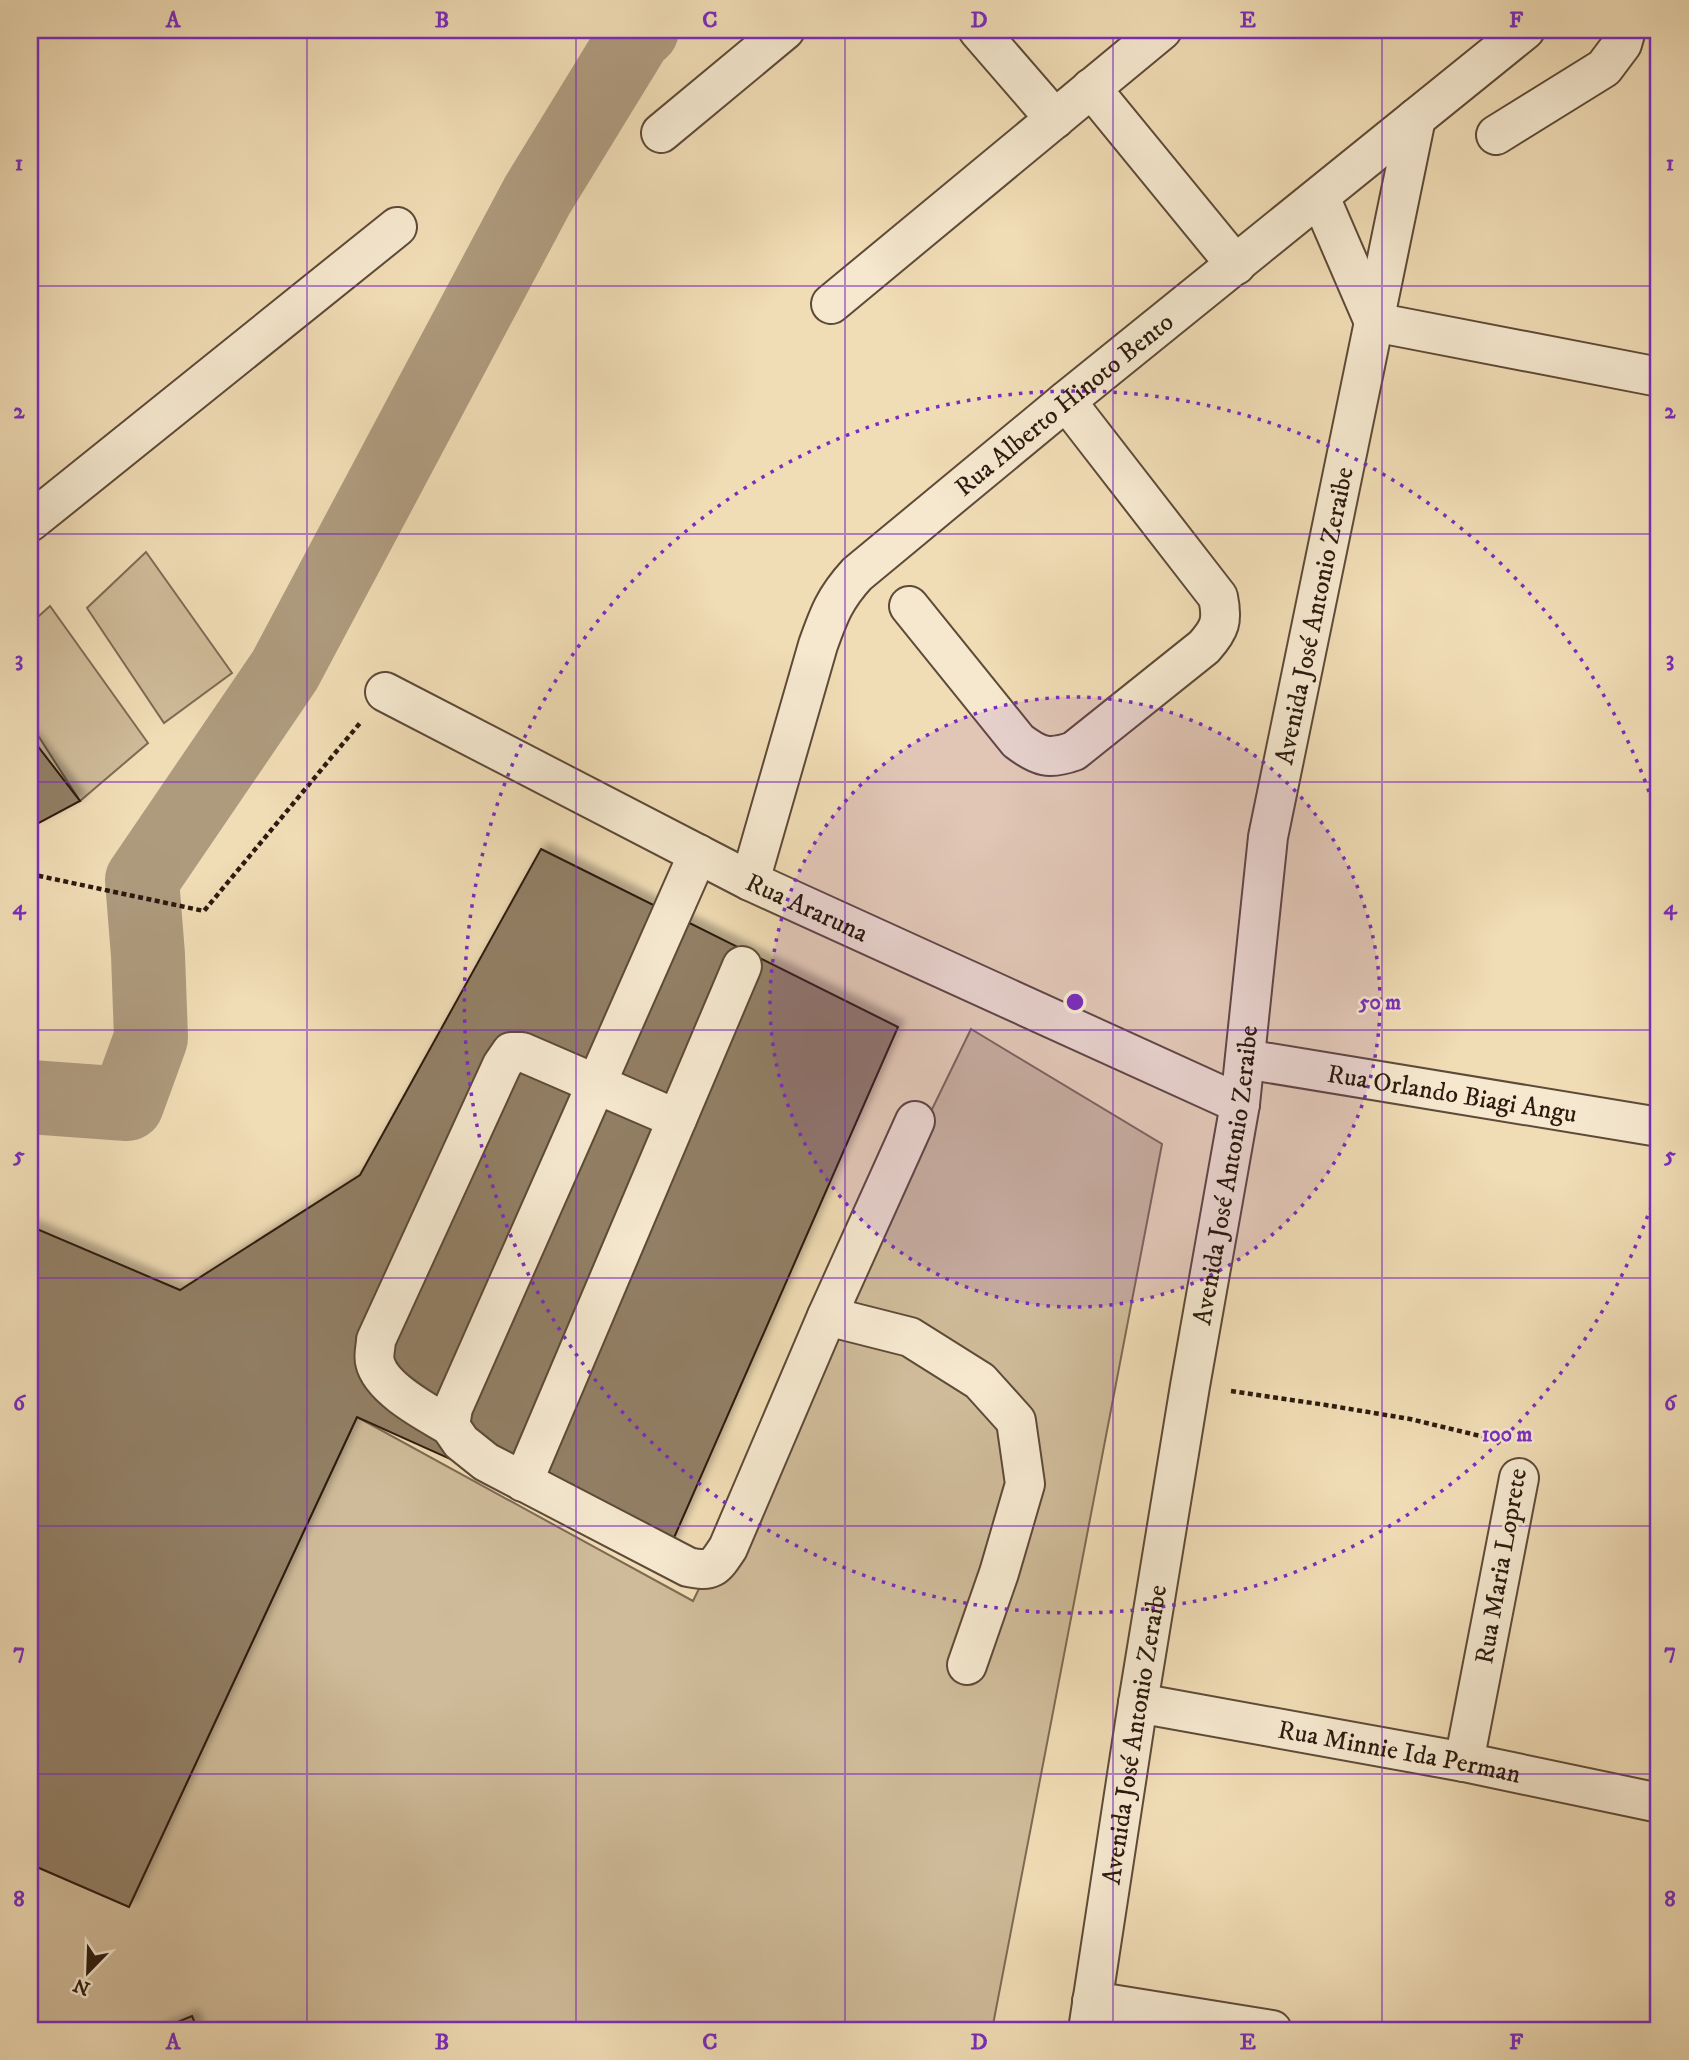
<svg xmlns="http://www.w3.org/2000/svg" width="1689" height="2060" viewBox="0 0 1689 2060" font-family="'IM FELL DW Pica',serif">
<defs>
<filter id="shadow"><feDropShadow dx="6" dy="-6" stdDeviation="3.5" flood-color="#0004"/></filter>
</defs>
<rect width="100%" height="100%" fill="#f0dcb5"/>
<filter id="stains"><feTurbulence type="fractalNoise" baseFrequency=".00286" numOctaves="4"/><feColorMatrix values="0 0 0 0 .2 0 0 0 0 .09 0 0 0 0 .02 0 0 0 .5 -.17"/></filter>
<radialGradient id="worn" r=".72"><stop offset=".6" stop-color="#630" stop-opacity="0"/><stop offset="1" stop-color="#630" stop-opacity=".3"/></radialGradient>
<path fill="#cfbb99" stroke="#7e6a54" stroke-width="2" d="M146 552 232 673 164 723 87 608Z
M50 606 148 743 80 801 30 723V624Z
M971 1029 1162 1144 992 2030H858L814 2024 720 2030H30V1864L129 1907 357 1417 693 1601Z"/>
<g fill="none" stroke-linecap="round" stroke-linejoin="round">
<path stroke="#ae9a7d" stroke-width="74" d="M30 1097 127 1104 151 1038 148 955 142 880 285 670 537 196 635 36 642 30"/>
</g>
<path fill="#927f65" stroke="#2d1a0f" stroke-width="2" filter="url(#shadow)" d="M30 736 80 801 37 824 30 821Z
M541 849 898 1027 666 1556 357 1417 129 1907 30 1864V1226L180 1290 360 1175Z
M192 2016 198 2030H158Z"/>
<g fill="none" stroke-linecap="round" stroke-linejoin="round">
<defs>
<g id="minor">
<path d="M978 30 1055 119"/>
<path d="M1091 88 1236 265"/>
<path d="M661 133 785 30"/>
<path d="M1496 135 1604 68 1622 44 1626 30"/>
<path d="M1320 197 1374 322"/>
<path d="M831 304 1162 30"/>
<path d="M1374 322 1659 377"/>
<path d="M30 522 397 227"/>
<path d="M909 606 1018 741C1039 757 1049 760 1074 751L1204 647C1220 629 1223 621 1218 597L1066 401"/>
<path id="s1" d="M385 692 750 881 1240 1104"/>
<path d="M698 854 453 1408 450 1426 461 1442 486 1462 688 1567C712 1572 714 1569 728 1548L827 1316 915 1121"/>
<path id="s2" d="M750 881 818 645C829 614 835 598 857 574L1066 401 1525 30"/>
<path id="s3" d="M1245 1059 1659 1127"/>
<path d="M827 1316 910 1337 980 1381 1016 1421 1025 1484 999 1573 967 1665"/>
<path d="M450 1426C428 1413 381 1389 375 1362 373 1356 376 1346 376 1340L502 1065 511 1052H522L677 1119"/>
<path d="M523 1482 742 966"/>
<path id="s4" d="M1138 1703 1464 1762 1659 1803"/>
<path d="M1464 1762 1519 1478"/>
<path d="M1092 2001 1272 2030"/>
<path id="s5" d="M1088 2030 1138 1703 1190 1386 1240 1104 1268 837 1416 118"/>
</g>
</defs>
<use href="#minor" stroke="#5e4a38" stroke-width="42"/>
<path stroke="#2d1a0f" stroke-width="4.5" stroke-dasharray="5 3.5" stroke-linecap="butt" d="M30 874 204 911 360 723
M1231 1391 1326 1405 1410 1419 1501 1441"/>
<use href="#minor" stroke="#f5e8cf" stroke-width="38"/>
</g>
<path fill="none" stroke="#7b2cbf" stroke-width="2" stroke-opacity="0.55" d="M307 30V2030M576 30V2030M845 30V2030M1113 30V2030M1382 30V2030M30 286H1659M30 534H1659M30 782H1659M30 1030H1659M30 1278H1659M30 1526H1659M30 1774H1659"/>
<circle cx="1075" cy="1002" r="305" fill="#7b2cbf" fill-opacity=".12"/>
<g fill="none" stroke="#7b2cbf" stroke-width="3.5" stroke-dasharray="3.5 7">
<circle cx="1075" cy="1002" r="305"/>
<path d="M1658 1186A611 611 0 1 1 1658 818"/>
</g>
<g text-anchor="middle" stroke-width="5" stroke-linejoin="round" paint-order="stroke">
<g font-size="26" fill="#2d1a0f" stroke="#f5e8cf">
<text dy="9" stroke="none"><textPath href="#s2" startOffset="595">Rua Alberto Hinoto Bento</textPath></text>
<text dy="9" stroke="none"><textPath href="#s5" startOffset="1433">Avenida José Antonio Zeraibe</textPath></text>
<text dy="9" stroke="none"><textPath href="#s1" startOffset="474">Rua Araruna</textPath></text>
<text dy="9" stroke="none"><textPath href="#s3" startOffset="210">Rua Orlando Biagi Angu</textPath></text>
<text dy="9" stroke="none"><textPath href="#s5" startOffset="866">Avenida José Antonio Zeraibe</textPath></text>
<text transform="translate(1500 1566) rotate(-80)" y="9">Rua Maria Loprete</text>
<text dy="9" stroke="none"><textPath href="#s5" startOffset="299">Avenida José Antonio Zeraibe</textPath></text>
<text dy="9" stroke="none"><textPath href="#s4" startOffset="266">Rua Minnie Ida Perman</textPath></text>
</g>
</g>
<circle cx="1075" cy="1002" r="10" fill="#7b2cbf" stroke="#f5e8cf" stroke-width="3.5"/>
<g font-size="21" text-anchor="middle" font-weight="bold" fill="#7b2cbf" stroke="#f5e8cf" stroke-width="5" stroke-linejoin="round" paint-order="stroke">
<text x="1380" y="1009">50 m</text>
<text x="1507" y="1441">100 m</text>
</g>
<rect width="1689" height="2060" fill="none" stroke="#f0dcb5" stroke-width="77"/>
<g transform="translate(88 1972) rotate(203)" stroke="#f5e8cf" stroke-width="5" paint-order="stroke">
<path d="M0-5L12 26L0 18L-12 26Z" fill="#2d1a0f"/>
<text y="-10" font-size="19" font-weight="bold" text-anchor="middle" fill="#2d1a0f">N</text>
</g>
<rect x="38" y="38" width="1612" height="1984" fill="none" stroke="#7b2cbf" stroke-width="2.5"/>
<g font-size="23" text-anchor="middle" font-weight="bold" fill="#7b2cbf">
<text x="173" y="27">A</text>
<text x="442" y="27">B</text>
<text x="710" y="27">C</text>
<text x="979" y="27">D</text>
<text x="1248" y="27">E</text>
<text x="1516" y="27">F</text>
<text x="19" y="170">1</text>
<text x="1670" y="170">1</text>
<text x="19" y="418">2</text>
<text x="1670" y="418">2</text>
<text x="19" y="666">3</text>
<text x="1670" y="666">3</text>
<text x="19" y="914">4</text>
<text x="1670" y="914">4</text>
<text x="19" y="1162">5</text>
<text x="1670" y="1162">5</text>
<text x="19" y="1410">6</text>
<text x="1670" y="1410">6</text>
<text x="19" y="1658">7</text>
<text x="1670" y="1658">7</text>
<text x="19" y="1906">8</text>
<text x="1670" y="1906">8</text>
<text x="173" y="2049">A</text>
<text x="442" y="2049">B</text>
<text x="710" y="2049">C</text>
<text x="979" y="2049">D</text>
<text x="1248" y="2049">E</text>
<text x="1516" y="2049">F</text>
</g>
<rect width="100%" height="100%" filter="url(#stains)"/>
<rect width="100%" height="100%" fill="url(#worn)"/>
</svg>
